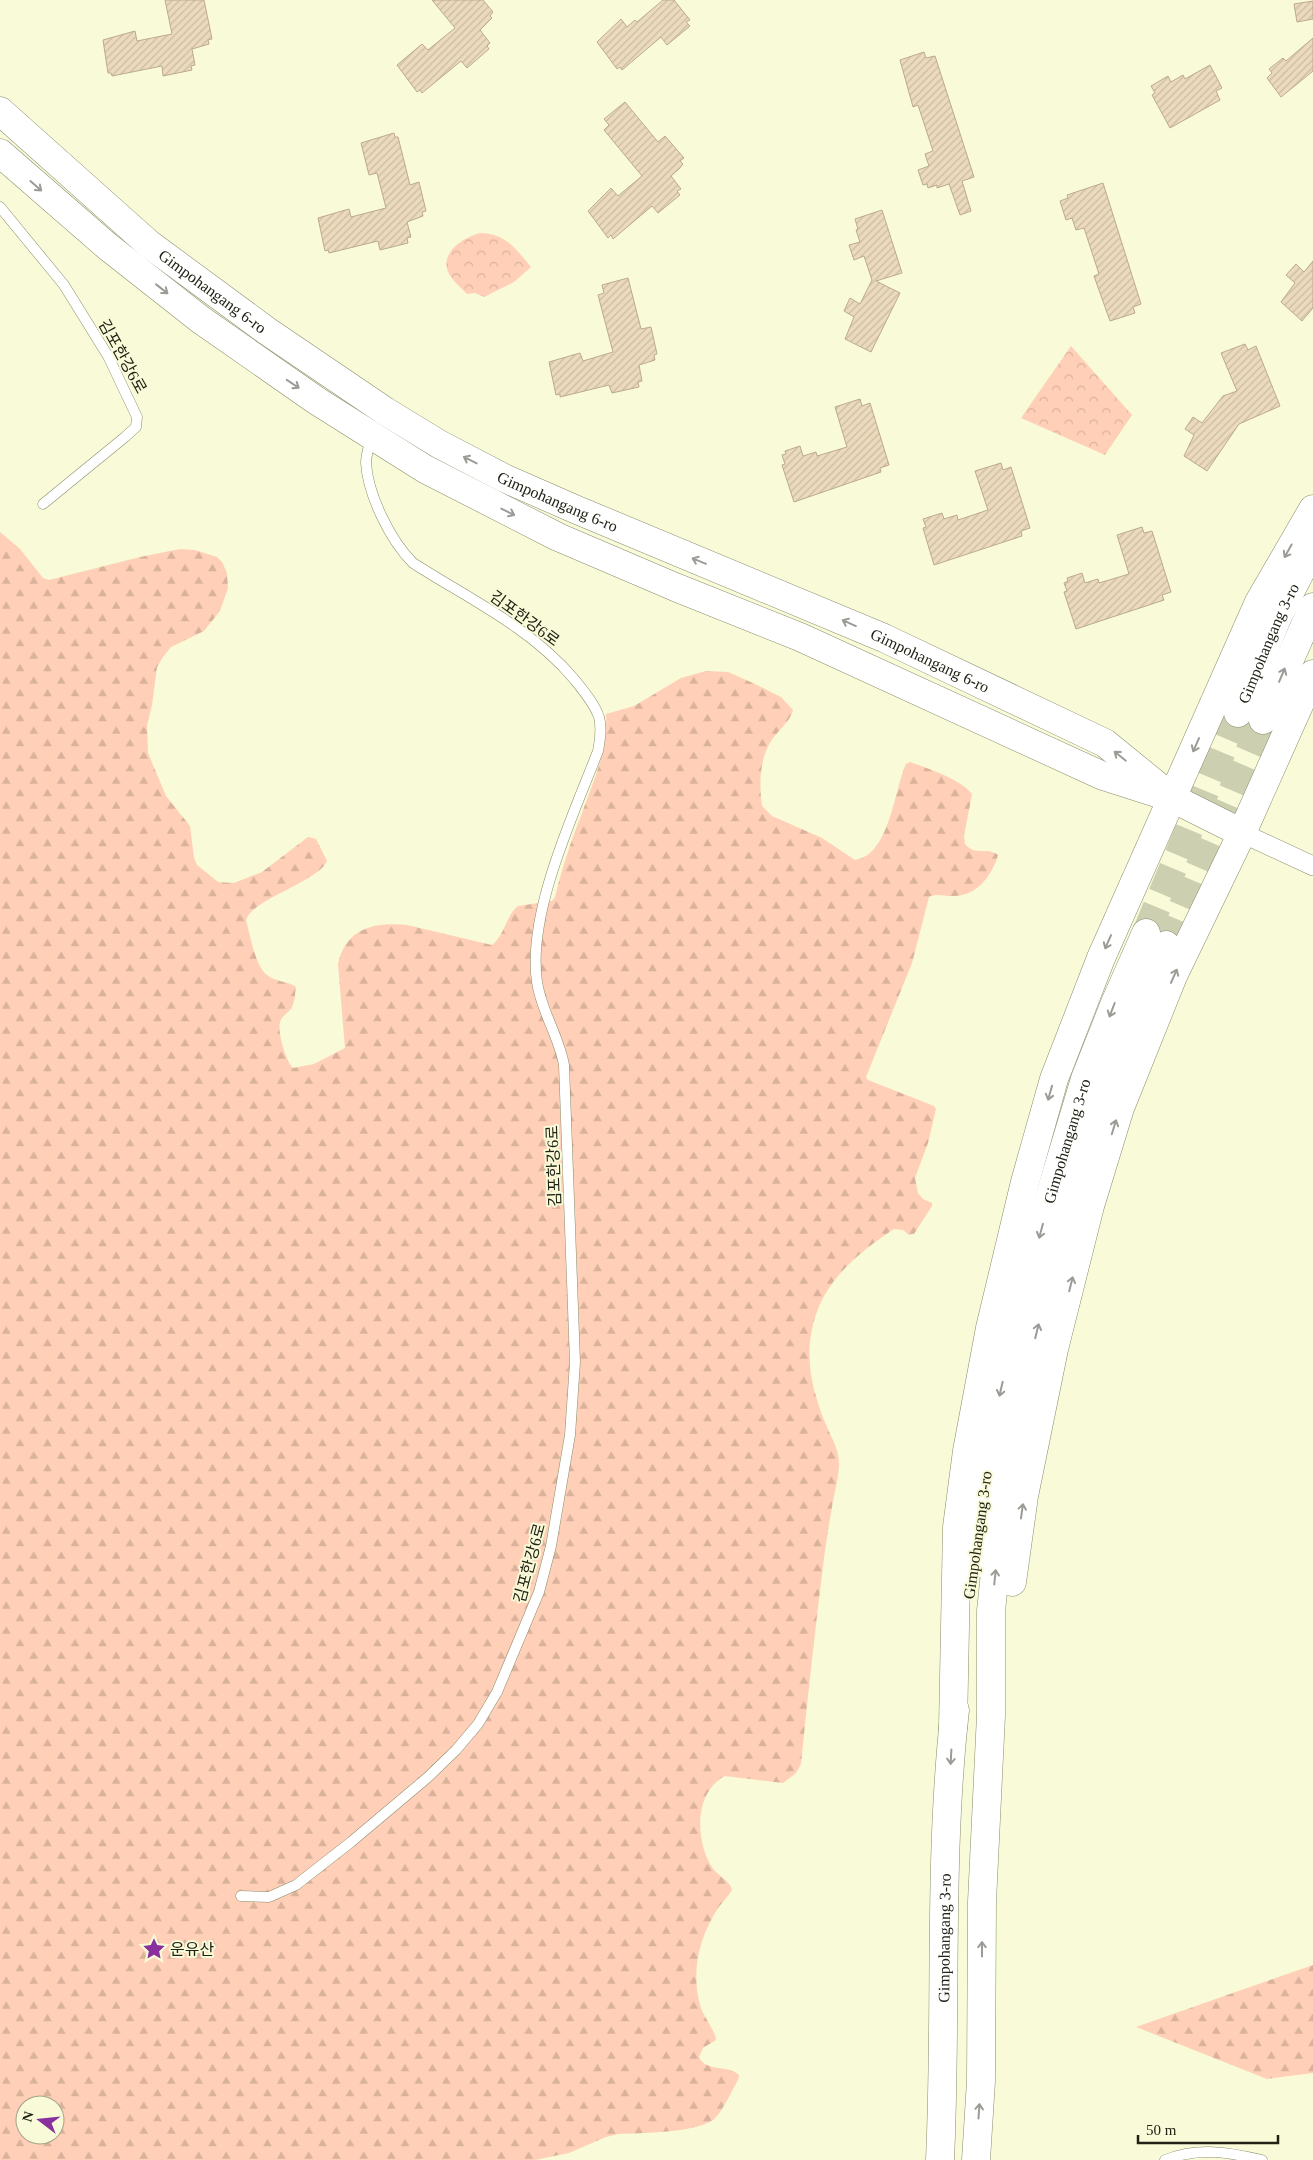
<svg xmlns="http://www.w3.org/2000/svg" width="1313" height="2160" viewBox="0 0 1313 2160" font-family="'Times New Roman','Noto Sans KR',serif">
<defs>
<pattern id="forest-firs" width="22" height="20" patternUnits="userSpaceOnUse" patternTransform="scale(1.25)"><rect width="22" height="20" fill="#ffd0b7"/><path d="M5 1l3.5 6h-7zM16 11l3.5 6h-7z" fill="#dab29c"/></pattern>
<pattern id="park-crowns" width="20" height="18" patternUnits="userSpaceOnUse" patternTransform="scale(1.25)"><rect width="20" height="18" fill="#ffd0b7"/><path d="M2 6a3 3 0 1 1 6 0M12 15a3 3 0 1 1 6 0" fill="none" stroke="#dab29c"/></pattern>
<pattern id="building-hatch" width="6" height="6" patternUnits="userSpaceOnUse" patternTransform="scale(1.25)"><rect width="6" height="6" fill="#ecdabc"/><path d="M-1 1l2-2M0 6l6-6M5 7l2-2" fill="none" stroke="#cabba1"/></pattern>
</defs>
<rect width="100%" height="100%" fill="#f8fad8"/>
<path fill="url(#forest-firs)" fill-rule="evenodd" d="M0 532 20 549 43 578 49 580 140 557 180 549 195 550 217 557 222 562 227 573 228 588 220 611 204 631 171 647 163 657 157 667 152 705 147 726 148 753 166 796 190 826 194 858 197 865 218 882 234 883 262 872 308 837 316 839 327 861C318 882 252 899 246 920 250 934 255 966 267 975 275 982 288 981 296 987 295 993 295 1001 292 1007 289 1013 282 1015 280 1022 277 1031 286 1062 293 1068L314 1064 345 1048 338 964C346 928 374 922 407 925L492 945C505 935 506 915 518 906L552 901 555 897C562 868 571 841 582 813 594 779 608 751 606 714L634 706 681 678 706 671 728 672 753 683 781 697 793 710C791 720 779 730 773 738 759 757 759 785 762 806L772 816 822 838 855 860C890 855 894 790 906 764L910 762C927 768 962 780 972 794L964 836 965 844C976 857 987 846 998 855 992 876 976 897 952 896 944 896 936 893 929 897L912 963 866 1077 868 1080 934 1106 936 1109 928 1143 915 1178 918 1193 923 1199 932 1203V1206L914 1234 909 1235 903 1230 894 1229C858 1253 823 1281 813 1325 804 1359 813 1393 826 1425 832 1439 840 1451 839 1467 838 1479 835 1490 833 1501 830 1517 828 1533 825 1550 816 1621 808 1693 801 1764L796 1773 783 1783 725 1776C693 1792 695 1845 714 1870 720 1877 730 1881 732 1890 728 1897 722 1902 718 1908 699 1938 691 1970 700 2005 703 2016 716 2032 716 2040L703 2048 699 2057C707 2073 728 2064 739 2075L738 2080C732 2090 722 2113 713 2120 694 2133 641 2133 618 2134L606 2137 569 2153 535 2160H0ZM25 2105H55V2135H25Z
M1313 1965V2073L1267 2079 1136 2027Z"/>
<path fill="url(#park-crowns)" d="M480 233C505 233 516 249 531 267L514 282 484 297 475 293 467 294C461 288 452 280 448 272 440 252 464 237 480 233Z
M1071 346 1132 415 1105 455 1021 418Z"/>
<path fill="url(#building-hatch)" stroke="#bcaa8d" d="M165 0H204L212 39 208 40 209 44 192 49 195 65 191 66 192 70 163 76 162 66 112 76 111 73H108L103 40 135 31 137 41 172 34Z
M432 0H483L493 12 490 16 492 18 480 30 490 43 487 46 489 49 467 68 461 61 422 93 420 90 417 92 397 65 422 44 428 50 455 28Z
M663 0H674L690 20 686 22 690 26 667 45 661 37 622 70 620 67 617 69 597 42 621 19 627 27 635 20 637 22Z
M1313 1V19L1297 22 1294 4Z
M1313 38V71L1281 97 1267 78 1272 73 1269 69 1283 58 1286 61Z
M924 52 926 58 935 56 974 177 962 181 971 211 960 215 949 184 937 188V185L928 188 927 184 923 185 918 170 929 166 925 154 933 151 918 105 913 107 900 60Z
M1210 65 1222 88 1216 91 1220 100 1170 128 1152 95 1155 93 1151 86 1168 76 1171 82 1183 75 1185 79Z
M625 102 658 142 665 136 684 158 680 161 683 164 679 169 671 176 681 189 677 191 680 195 658 213 652 206 613 239 611 235 608 238 588 211 611 188 618 196 642 176 604 130 609 125 604 119Z
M394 133 395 137H398L410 185 419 182 426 211 422 212 423 216 407 222 411 237 407 238 408 243 380 250 378 241 329 253 328 250 325 251 318 218 349 209 351 217 386 208 377 173 369 175 361 143Z
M1103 183 1141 304 1133 307 1135 313 1110 321 1094 276 1099 274 1084 228 1076 230 1072 218 1066 220 1060 201 1068 198 1067 195Z
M882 210 902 273 876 281 900 293 871 352 845 339 854 317 844 311 850 298 860 304 872 280 864 256 854 260 849 245 860 242 856 230 858 229 855 219Z
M1313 261V308L1302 321 1281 302 1295 283 1286 275 1296 264 1304 272Z
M628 278 641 329 651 327 657 354 654 355 655 360 639 365 642 381 638 382 639 387 612 393 609 385 560 397V394L556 395 549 362 580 353 583 361 613 352 598 295 604 293 602 285Z
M1245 344 1248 350 1256 346 1280 406 1239 424 1207 471 1184 456 1194 435 1185 429 1193 417 1202 423 1223 396 1237 391 1221 353Z
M860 399 862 406 870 403 889 465 880 468 881 472 794 502 782 465 785 464 782 455 786 454 785 451 800 446 803 456 816 452 817 456 847 447 835 407Z
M1001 463 1003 470 1011 467 1030 528 1021 531 1022 536 934 565 923 528 926 527 923 519 942 513 944 519 957 515 958 520 988 510 975 471Z
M1142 527 1144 533 1152 531 1171 592 1162 595 1164 600 1076 629 1064 592 1067 591 1064 583 1068 581 1067 578 1082 573 1085 583 1098 579 1099 583 1129 574 1117 535Z"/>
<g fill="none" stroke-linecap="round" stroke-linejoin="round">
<path stroke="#cdcfb1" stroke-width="28" stroke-dasharray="28 14" stroke-linecap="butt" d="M1146 933 1238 713
M1166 945 1263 720"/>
<defs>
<path id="lane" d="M0 207 64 285 108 356 137 417 136 427 125 437 43 504
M241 1896 269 1897 296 1885 351 1842 427 1778 456 1750 478 1724 497 1692 539 1592 551 1546 570 1435 575 1362 564 1065C559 1036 541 1011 537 982 527 913 573 816 598 751 600 740 602 728 599 717 594 703 583 690 574 679 530 627 469 599 413 563 390 540 368 495 366 463 366 454 370 444 371 436
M1165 2160C1198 2147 1228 2152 1262 2160"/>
<path id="street" d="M1242 833 1313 866"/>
<g id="secondary">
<path id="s1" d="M0 111 149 244 267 331 385 411 439 444 504 478 577 510 884 638 1105 743 1159 787"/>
<path d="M0 153 107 246 201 320 317 401 425 469 558 537 675 587 800 637 1103 776 1172 798 1242 833"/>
<path id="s2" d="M1238 713 1278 616 1313 547"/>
<path d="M1263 720 1313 607"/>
<path id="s3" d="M972 1566 992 1430 1018 1316 1053 1185 1085 1079 1115 1003 1146 933"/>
<path d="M1012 1582 1024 1496 1054 1349 1090 1206 1120 1108 1173 976 1242 833 1313 674"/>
<path d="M953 1727 957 1527 967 1451 990 1328 1025 1182 1054 1079 1101 958 1259 602 1313 509"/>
<path id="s4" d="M940 2160C947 2010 938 1859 955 1710"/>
<path d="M976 2160 981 2081 982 1902 991 1715V1611L1001 1516 1013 1435 1036 1333 1072 1195 1104 1091 1124 1038 1166 945"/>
</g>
</defs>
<use href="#lane" stroke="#8a8c6d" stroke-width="11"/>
<use href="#street" stroke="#8a8c6d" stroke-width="20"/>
<use href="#secondary" stroke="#8a8c6d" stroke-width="29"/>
<use href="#lane" stroke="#fff" stroke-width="10"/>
<use href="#street" stroke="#fff" stroke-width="19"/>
<use href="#secondary" stroke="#fff" stroke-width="28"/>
</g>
<defs><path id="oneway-shaft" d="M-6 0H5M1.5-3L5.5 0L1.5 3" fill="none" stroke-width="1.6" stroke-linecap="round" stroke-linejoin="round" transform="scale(1.25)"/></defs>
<g stroke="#9b9c96">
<use href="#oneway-shaft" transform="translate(36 186) rotate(41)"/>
<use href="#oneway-shaft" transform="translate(162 289) rotate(38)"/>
<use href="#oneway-shaft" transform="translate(293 384) rotate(34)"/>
<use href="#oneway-shaft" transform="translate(470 460) rotate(-153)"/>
<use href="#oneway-shaft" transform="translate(508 512) rotate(26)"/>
<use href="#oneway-shaft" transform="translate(1288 551) rotate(119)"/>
<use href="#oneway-shaft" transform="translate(699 561) rotate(-158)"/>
<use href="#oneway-shaft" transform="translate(849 623) rotate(-156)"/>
<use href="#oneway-shaft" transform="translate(1282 675) rotate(-67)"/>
<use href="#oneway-shaft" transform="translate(1196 745) rotate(114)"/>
<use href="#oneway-shaft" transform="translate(1120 756) rotate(-141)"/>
<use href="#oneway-shaft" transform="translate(1108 942) rotate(114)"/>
<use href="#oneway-shaft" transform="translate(1174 976) rotate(-66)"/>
<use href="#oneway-shaft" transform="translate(1112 1010) rotate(111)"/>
<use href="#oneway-shaft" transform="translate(1050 1093) rotate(106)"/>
<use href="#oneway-shaft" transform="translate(1114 1127) rotate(-73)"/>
<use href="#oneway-shaft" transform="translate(1041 1231) rotate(105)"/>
<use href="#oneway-shaft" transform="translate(1071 1284) rotate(-76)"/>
<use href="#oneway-shaft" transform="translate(1037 1331) rotate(-76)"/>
<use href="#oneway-shaft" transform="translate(1001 1389) rotate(103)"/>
<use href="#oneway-shaft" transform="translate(1022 1511) rotate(-82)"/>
<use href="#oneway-shaft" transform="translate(995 1577) rotate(-84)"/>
<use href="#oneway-shaft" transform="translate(951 1757) rotate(93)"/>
<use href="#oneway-shaft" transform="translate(982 1949) rotate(-90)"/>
<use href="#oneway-shaft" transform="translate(979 2111) rotate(-86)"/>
</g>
<defs>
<symbol id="sight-bare" viewBox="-9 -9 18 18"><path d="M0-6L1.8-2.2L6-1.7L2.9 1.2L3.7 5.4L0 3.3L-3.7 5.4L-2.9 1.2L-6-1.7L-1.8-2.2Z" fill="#88319e" stroke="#f8fad8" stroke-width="2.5" paint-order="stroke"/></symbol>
</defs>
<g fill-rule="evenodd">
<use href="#sight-bare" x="138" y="1933" width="32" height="32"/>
</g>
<g text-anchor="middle" stroke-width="4" stroke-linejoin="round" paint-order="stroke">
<g font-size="16" fill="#212215" stroke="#f8fad8">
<text dy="6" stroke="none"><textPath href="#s1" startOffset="279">Gimpohangang 6-ro</textPath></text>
<text transform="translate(123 356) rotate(61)" y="6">김포한강6로</text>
<text dy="6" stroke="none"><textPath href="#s1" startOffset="684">Gimpohangang 6-ro</textPath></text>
<text transform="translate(525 618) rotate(36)" y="6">김포한강6로</text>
<text dy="6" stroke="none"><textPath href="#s2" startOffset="76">Gimpohangang 3-ro</textPath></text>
<text dy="6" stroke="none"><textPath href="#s1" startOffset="1089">Gimpohangang 6-ro</textPath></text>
<text dy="6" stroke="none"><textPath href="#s3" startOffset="436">Gimpohangang 3-ro</textPath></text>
<text transform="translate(553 1166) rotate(-92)" y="6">김포한강6로</text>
<text transform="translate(977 1535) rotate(-82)" y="6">Gimpohangang 3-ro</text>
<text transform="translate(529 1563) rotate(-75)" y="6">김포한강6로</text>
<text dy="6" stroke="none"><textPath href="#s4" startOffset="222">Gimpohangang 3-ro</textPath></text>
</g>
<g font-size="16" fill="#212215" stroke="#f8fad8" text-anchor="start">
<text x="170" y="1955">운유산</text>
</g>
</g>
<g transform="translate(40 2120) rotate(286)"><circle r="24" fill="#f8fad8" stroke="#a2a48a"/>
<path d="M0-4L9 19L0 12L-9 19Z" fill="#88319e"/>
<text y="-8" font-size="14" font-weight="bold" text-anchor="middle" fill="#212215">N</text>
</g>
<path d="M1138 2135v8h140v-8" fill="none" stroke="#212215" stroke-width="2.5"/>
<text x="1146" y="2135" font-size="15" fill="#212215" stroke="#f8fad8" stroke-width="4" paint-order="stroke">50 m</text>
</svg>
